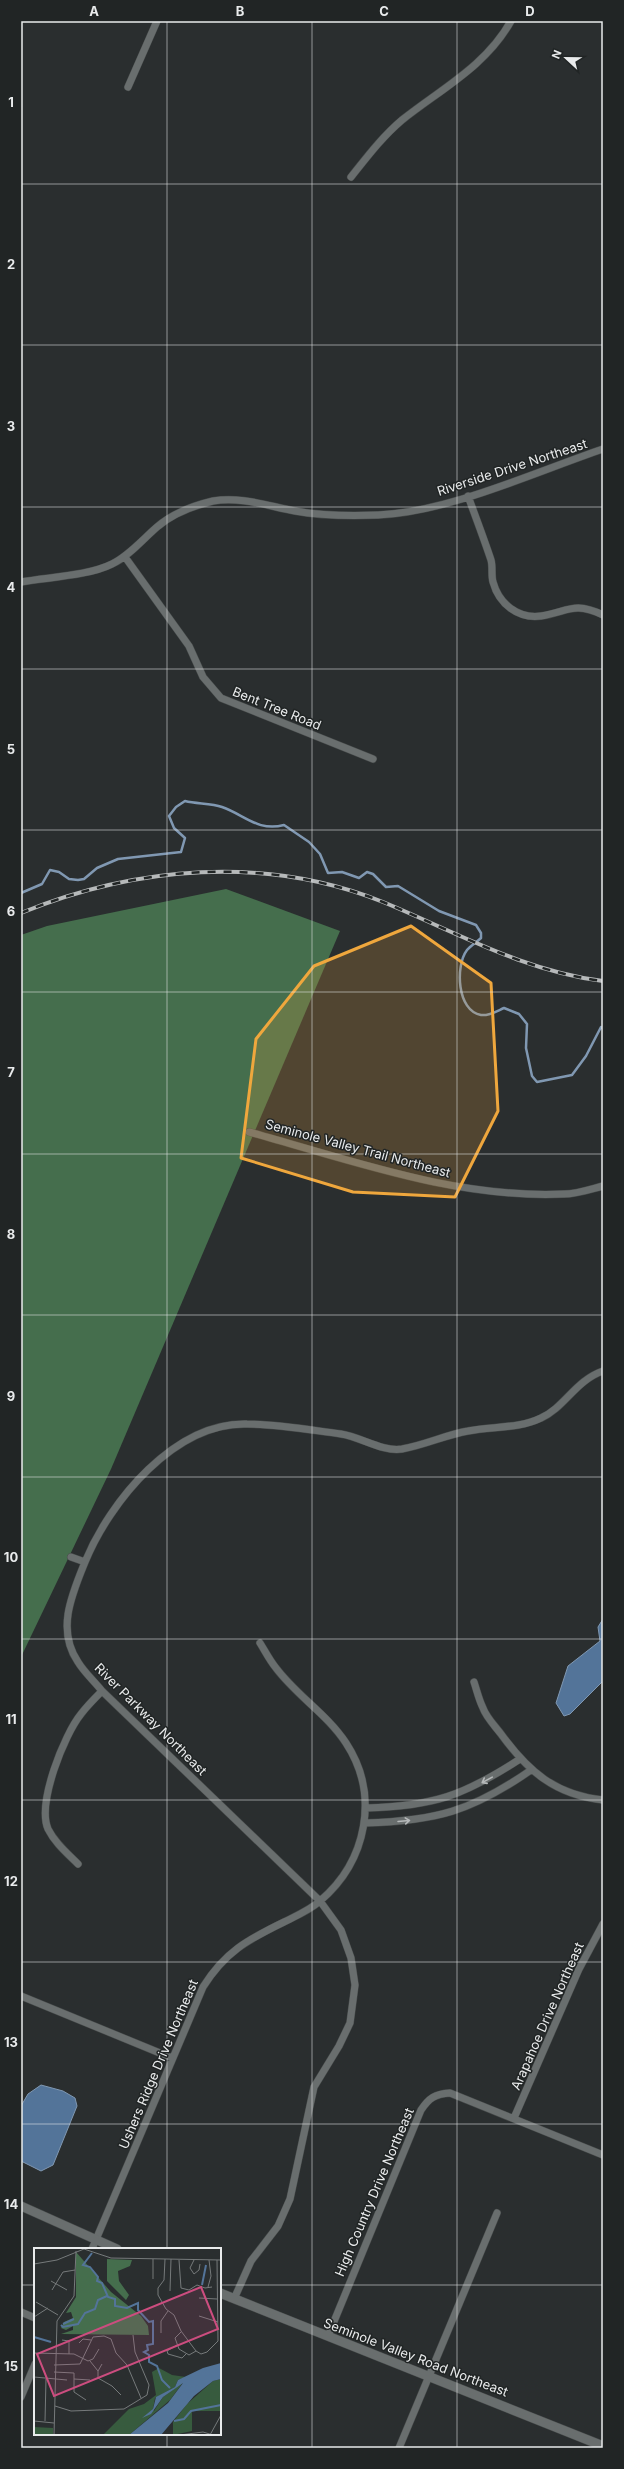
<svg xmlns="http://www.w3.org/2000/svg" width="624" height="2469" viewBox="0 0 624 2469" font-family="Inter,sans-serif">
<rect width="100%" height="100%" fill="#2a2e2f"/>
<path fill="#456e4d" d="M226 889 340 931 111 1469 21 1657V935L47 926Z"/>
<path fill="#537499" stroke="#8098b2" d="M603 1619V1681L570 1714 564 1716 556 1703 568 1666 600 1641 598 1627Z
M41 2085 63 2091 75 2098 77 2106 53 2165 41 2171 21 2161V2106L28 2094Z"/>
<g fill="none" stroke-linecap="round" stroke-linejoin="round">
<path stroke="#8098b2" stroke-width="2.5" d="M21 893 42 884 50 870 59 872 69 879 78 880 84 879 97 868 118 859 181 852 185 838 174 828 169 816 176 807 185 801C197 804 211 803 222 807 245 815 258 832 284 825L309 842 320 854 328 873 342 872 359 878 367 872 373 874 386 887 398 886 439 911 476 925 481 933V938C477 942 470 946 467 950 455 966 457 1011 481 1015 489 1016 497 1011 504 1008L519 1014 527 1024 526 1048 532 1076 537 1082 572 1075 586 1056 601 1027 603 1028"/>
<defs>
<path id="minor" d="M128 87 157 21
M351 177C367 157 382 137 402 120 441 89 486 66 511 21
M468 496C476 518 484 539 491 560 493 567 491 575 493 582 499 604 518 619 541 616 568 612 573 601 603 615
M125 557 189 646 203 677 221 698 373 759
M21 582C48 577 88 576 112 564 129 556 143 539 157 527 173 513 192 506 213 501 240 496 268 506 295 511 322 516 350 516 378 515 449 512 535 472 603 449
M249 1132C351 1160 456 1199 564 1194 577 1194 591 1189 603 1186
M71 1557 85 1562
M474 1682C477 1691 479 1700 483 1708 486 1717 495 1726 501 1734 528 1771 555 1795 603 1800
M366 1808C434 1806 463 1796 520 1759
M365 1823C436 1821 472 1811 531 1770
M78 1864C67 1853 55 1843 48 1829 37 1803 64 1735 81 1714 87 1706 95 1698 102 1691
M21 1996 172 2058
M514 2118 579 1969 603 1924
M92 2249 203 1987C225 1952 247 1940 284 1922 296 1916 310 1910 320 1901 367 1861 380 1795 346 1743 327 1714 297 1696 276 1668 270 1661 265 1651 260 1643
M234 2299 251 2261 278 2226 290 2199 314 2087 339 2046 350 2023 355 1985 351 1958 341 1930 320 1901 102 1691C94 1681 84 1672 78 1662 56 1630 72 1594 85 1562 110 1501 175 1422 247 1424 278 1424 310 1430 341 1434 361 1437 382 1452 402 1449 425 1445 445 1435 468 1431 492 1426 518 1429 541 1418 564 1408 576 1380 603 1371
M21 2312 35 2318
M328 2336 421 2110C429 2098 435 2094 450 2093L603 2155
M21 2397 35 2364
M399 2448 497 2213"/>
<path id="tertiary" d="M21 2206 117 2249
M220 2293 603 2446"/>
</defs>
<use href="#minor" stroke="#464a4a" stroke-width="8"/>
<use href="#tertiary" stroke="#464a4a" stroke-width="10"/>
<use href="#minor" stroke="#696e6e" stroke-width="7"/>
<use href="#tertiary" stroke="#696e6e" stroke-width="9"/>
<defs>
<path id="rail" d="M21 913C136 866 266 855 383 902 456 932 523 971 603 981"/>
</defs>
<use href="#rail" stroke="#b6b9ba" stroke-width="4"/>
<use href="#rail" stroke="#212525" stroke-width="2.5" stroke-dasharray="8" stroke-linecap="butt"/>
</g>
<defs><path id="oneway-shaft" d="M-6 0H5M1.5-3L5.5 0L1.5 3" fill="none" stroke-width="1.6" stroke-linecap="round" stroke-linejoin="round"/></defs>
<g stroke="#b6b9ba">
<use href="#oneway-shaft" transform="translate(487 1780) rotate(151)"/>
<use href="#oneway-shaft" transform="translate(404 1821) rotate(-5)"/>
</g>
<path fill="#efa73d" fill-opacity="0.2" stroke="#efa73d" stroke-width="3" stroke-linejoin="round" d="M411 926 491 983 498 1111 455 1197 353 1192 241 1158 256 1039 314 966Z"/>
<path fill="none" stroke="#e9ebec" stroke-width="1" stroke-opacity="0.55" d="M167 21V2249M312 21V2448M457 21V2448M21 184H603M21 345H603M21 507H603M21 669H603M21 830H603M21 992H603M21 1154H603M21 1315H603M21 1477H603M21 1639H603M21 1800H603M21 1962H603M21 2124H603M21 2285H35M220 2285H603M167 2434V2448"/>
<g text-anchor="middle" stroke-width="3" stroke-linejoin="round" paint-order="stroke">
<g font-size="13" fill="#e9ebec" stroke="#212525">
<text transform="translate(512 467) rotate(-18)" y="5">Riverside Drive Northeast</text>
<text transform="translate(277 708) rotate(22)" y="5">Bent Tree Road</text>
<text transform="translate(358 1148) rotate(15)" y="5">Seminole Valley Trail Northeast</text>
<text transform="translate(151 1719) rotate(45)" y="5">River Parkway Northeast</text>
<text transform="translate(547 2016) rotate(-66)" y="5">Arapahoe Drive Northeast</text>
<text transform="translate(158 2064) rotate(-67)" y="5">Ushers Ridge Drive Northeast</text>
<text transform="translate(374 2192) rotate(-67)" y="5">High Country Drive Northeast</text>
<text transform="translate(416 2357) rotate(21)" y="5">Seminole Valley Road Northeast</text>
</g>
</g>
<g transform="translate(34 2248)">
<rect width="187" height="187" fill="#2a2e2f"/>
<path d="M125 120 138 127 152 129 144 132 141 139 121 150 119 161 120 163 129 149 150 133 136 152 95 187H69L95 161 110 156 122 147 118 124ZM187 131V163H158V183L139 187V174L153 156 179 133ZM0 179 19 180V187H0Z" fill="#375b3e"/>
<path d="M42 4 77 44 107 68 114 78 115 87 27 86 39 82V78L32 82 27 80 30 74 39 70 37 64 32 65 42 49ZM73 11 98 12 96 18 84 23 85 33 95 47 92 52 73 33Z" fill="#456e4d"/>
<path d="M187 115V131L179 133 160 148 127 187H95L134 155 149 135 129 149 117 166 108 170 119 161 122 149 141 139 144 132 169 120Z" fill="#537499"/>
<path fill="none" stroke="#537499" stroke-width="2" d="M58 5 49 17 56 19 64 29 63 33 68 35 74 49 81 51V58L93 60 104 55V62L115 74 119 73V96L113 97 114 102 110 104 115 107V114L123 118 128 132 136 140M168 37 172 17M29 76 40 71M27 77 29 79 44 76 51 65 61 61 64 52 73 48M0 89 17 94M140 173 150 171 157 163 187 157"/>
<path fill="none" stroke="#767a7b" stroke-width="1" d="M131 11 130 32 124 40V47L132 61 140 67 147 83 162 103 167 106 173 104 184 93 183 12M145 12 147 40 155 42 163 37 171 40 178 39M160 12 156 20 160 26 165 22 166 16M0 16 23 12 50 1 77 10 187 12M119 31V11M17 33 33 42M174 39 177 28 175 12M18 42 29 24 41 22M136 43 137 11M165 50 183 51M2 54 24 67M165 68 184 74M0 69 14 60M147 84 141 90 145 101 155 107 162 103M127 85V73L134 63M28 92 35 93V106M45 95 49 91 57 92M143 97 133 103 134 106 148 110 152 106M0 105 40 106 54 113 59 111 65 101M56 113 64 123M68 116 64 123V130L78 138 87 147M20 117 46 116 59 89 70 88 77 91 82 105 93 117 107 150M20 124 40 125V144L52 152M0 129 33 132M40 131 56 132M21 158 37 163 90 161 113 147 115 137 101 104 99 87M0 173 20 175M11 173 12 131M20 187 23 73 40 48 42 3M146 187 169 184 179 187M176 187 187 167"/>
<path fill="#cc4d7f" fill-opacity="0.15" stroke="#cc4d7f" stroke-width="2" d="M167 39 184 81 20 148 3 106Z"/>
<rect width="187" height="187" fill="none" stroke="#e9ebec" stroke-width="2"/>
</g>
<rect width="624" height="2469" fill="none" stroke="#212525" stroke-width="44"/>
<g transform="translate(566 58) rotate(292)" stroke="#212525" stroke-width="3" paint-order="stroke">
<path d="M0-3L7 15L0 10L-7 15Z" fill="#e9ebec"/>
<text y="-6" font-size="11" font-weight="bold" text-anchor="middle" fill="#e9ebec">N</text>
</g>
<rect x="22" y="22" width="580" height="2425" fill="none" stroke="#e9ebec" stroke-width="1.5"/>
<g font-size="13" text-anchor="middle" font-weight="bold" fill="#e9ebec">
<text x="94" y="16">A</text>
<text x="240" y="16">B</text>
<text x="384" y="16">C</text>
<text x="530" y="16">D</text>
<text x="11" y="107">1</text>
<text x="11" y="269">2</text>
<text x="11" y="431">3</text>
<text x="11" y="592">4</text>
<text x="11" y="754">5</text>
<text x="11" y="916">6</text>
<text x="11" y="1077">7</text>
<text x="11" y="1239">8</text>
<text x="11" y="1401">9</text>
<text x="11" y="1562">10</text>
<text x="11" y="1724">11</text>
<text x="11" y="1886">12</text>
<text x="11" y="2047">13</text>
<text x="11" y="2209">14</text>
<text x="11" y="2371">15</text>
</g>
</svg>
